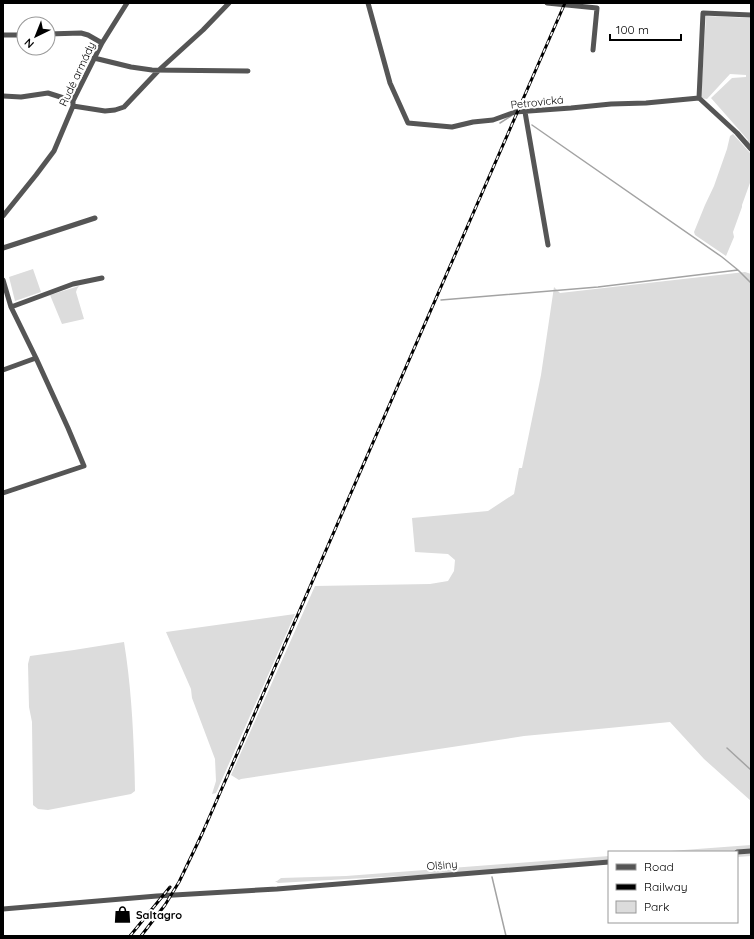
<svg xmlns="http://www.w3.org/2000/svg" width="754" height="939" viewBox="0 0 754 939" font-family="Quicksand,sans-serif">
<rect width="100%" height="100%" fill="#fff"/>
<path fill="#dcdcdc" d="M706 16 751 18V146L747 141 748 140 711 98 732 78 746 77V75L730 74 707 99 701 98Z
M733 134 751 154V180L742 205V207L733 232 734 237 726 256 695 235 694 232 705 205 714 186 727 149 730 136Z
M33 269 41 292 15 301 9 277Z
M745 272 751 274V801L704 759 670 722 609 728 524 736 241 779 239 780 231 775 315 586 430 584 448 581 454 571 455 560 448 554 415 552 412 518 488 511 514 494 519 468H522L541 375 554 287 560 293Z
M79 286 77 289 76 292 84 319 62 324 50 295Z
M295 614 216 793 212 794 216 781 215 759 192 698 191 689 166 632Z
M124 642C132 691 134 741 135 791L131 794 48 810 38 809 33 805 32 722 29 707 28 664 30 656 74 650Z
M751 845V856L737 857V852H657Z
M609 856V864L278 883 275 881H277L281 878 346 876Z"/>
<g fill="none" stroke-linecap="round" stroke-linejoin="round">
<path stroke="#a3a3a3" stroke-width="1.5" d="M500 123 511 116
M532 125 722 257 738 270 751 283
M441 300 598 287 738 270
M727 748 751 770
M492 877 506 936"/>
<path stroke="#555" stroke-width="5" d="M368 3 390 83 408 123 452 127 473 122 493 120 515 112 571 108 611 104 646 103 699 98 737 133 751 149
M547 3 597 8 593 50
M48 34 81 33 88 35 102 43
M3 35H24
M94 58 131 67 152 70 248 71
M3 96 21 97 48 93 73 101
M699 98 703 13 751 15
M73 106 105 111 115 110 124 107 159 70 203 30 229 3
M525 112 548 245
M3 216 36 175 54 151 73 106V101L102 43 127 3
M3 248 95 218
M3 280 11 307 36 358 68 428 84 466 3 493
M11 307 73 284 102 278
M3 370 36 358
M737 852 751 851
M3 909 157 896 277 889 609 862"/>
<defs>
<path id="rail" d="M130 936 170 887
M141 936 165 905 179 882 202 834 565 3"/>
</defs>
<use href="#rail" stroke="#000" stroke-width="3"/>
<use href="#rail" stroke="#fff" stroke-width="1.5" stroke-dasharray="4.5" stroke-linecap="butt"/>
</g>
<defs>
<symbol id="shop-bare" viewBox="-9 -9 18 18"><path d="M-5-2.5h2.3a2.7 3.5 0 0 1 5.4 0H5L5.5 6h-11ZM-1.5-2.5h3a1.5 2.3 0 0 0-3 0Z" fill="#000" stroke="#fff" stroke-width="2.5" paint-order="stroke"/></symbol>
</defs>
<g fill-rule="evenodd">
<use href="#shop-bare" x="110" y="902" width="25" height="25"/>
</g>
<g text-anchor="middle" stroke-width="4" stroke-linejoin="round" paint-order="stroke">
<g font-size="11" fill="#000" stroke="#fff">
<text transform="translate(77 74) rotate(-65)" y="4">Rudé armády</text>
<text transform="translate(537 102) rotate(-6)" y="4">Petrovická</text>
<text transform="translate(442 865) rotate(-5)" y="4">Olšiny</text>
</g>
<g font-size="11" font-weight="bold" fill="#000" stroke="#fff" text-anchor="start">
<text x="136" y="919">Saltagro</text>
</g>
</g>
<rect width="754" height="939" fill="none" stroke="#000000" stroke-width="8"/>
<rect x="608" y="851" width="130" height="72" fill="#ffffff" stroke="#999999"/>
<rect x="616" y="864" width="20" height="6" fill="#555555" stroke="#999999"/>
<text x="644" y="871" font-size="12" fill="#000000">Road</text>
<rect x="616" y="884" width="20" height="6" fill="#000000" stroke="#999999"/>
<text x="644" y="891" font-size="12" fill="#000000">Railway</text>
<rect x="616" y="901" width="20" height="12" fill="#dcdcdc" stroke="#999999"/>
<text x="644" y="911" font-size="12" fill="#000000">Park</text>
<g transform="translate(36 36) rotate(223)"><circle r="19" fill="#ffffff" stroke="#999999"/>
<path d="M0-3L7 15L0 10L-7 15Z" fill="#000000"/>
<text y="-6" font-size="11" font-weight="bold" text-anchor="middle" fill="#000000">N</text>
</g>
<path d="M610 34v6h71v-6" fill="none" stroke="#000000" stroke-width="2"/>
<text x="616" y="34" font-size="12" fill="#000000" stroke="#ffffff" stroke-width="3" paint-order="stroke">100 m</text>
</svg>
